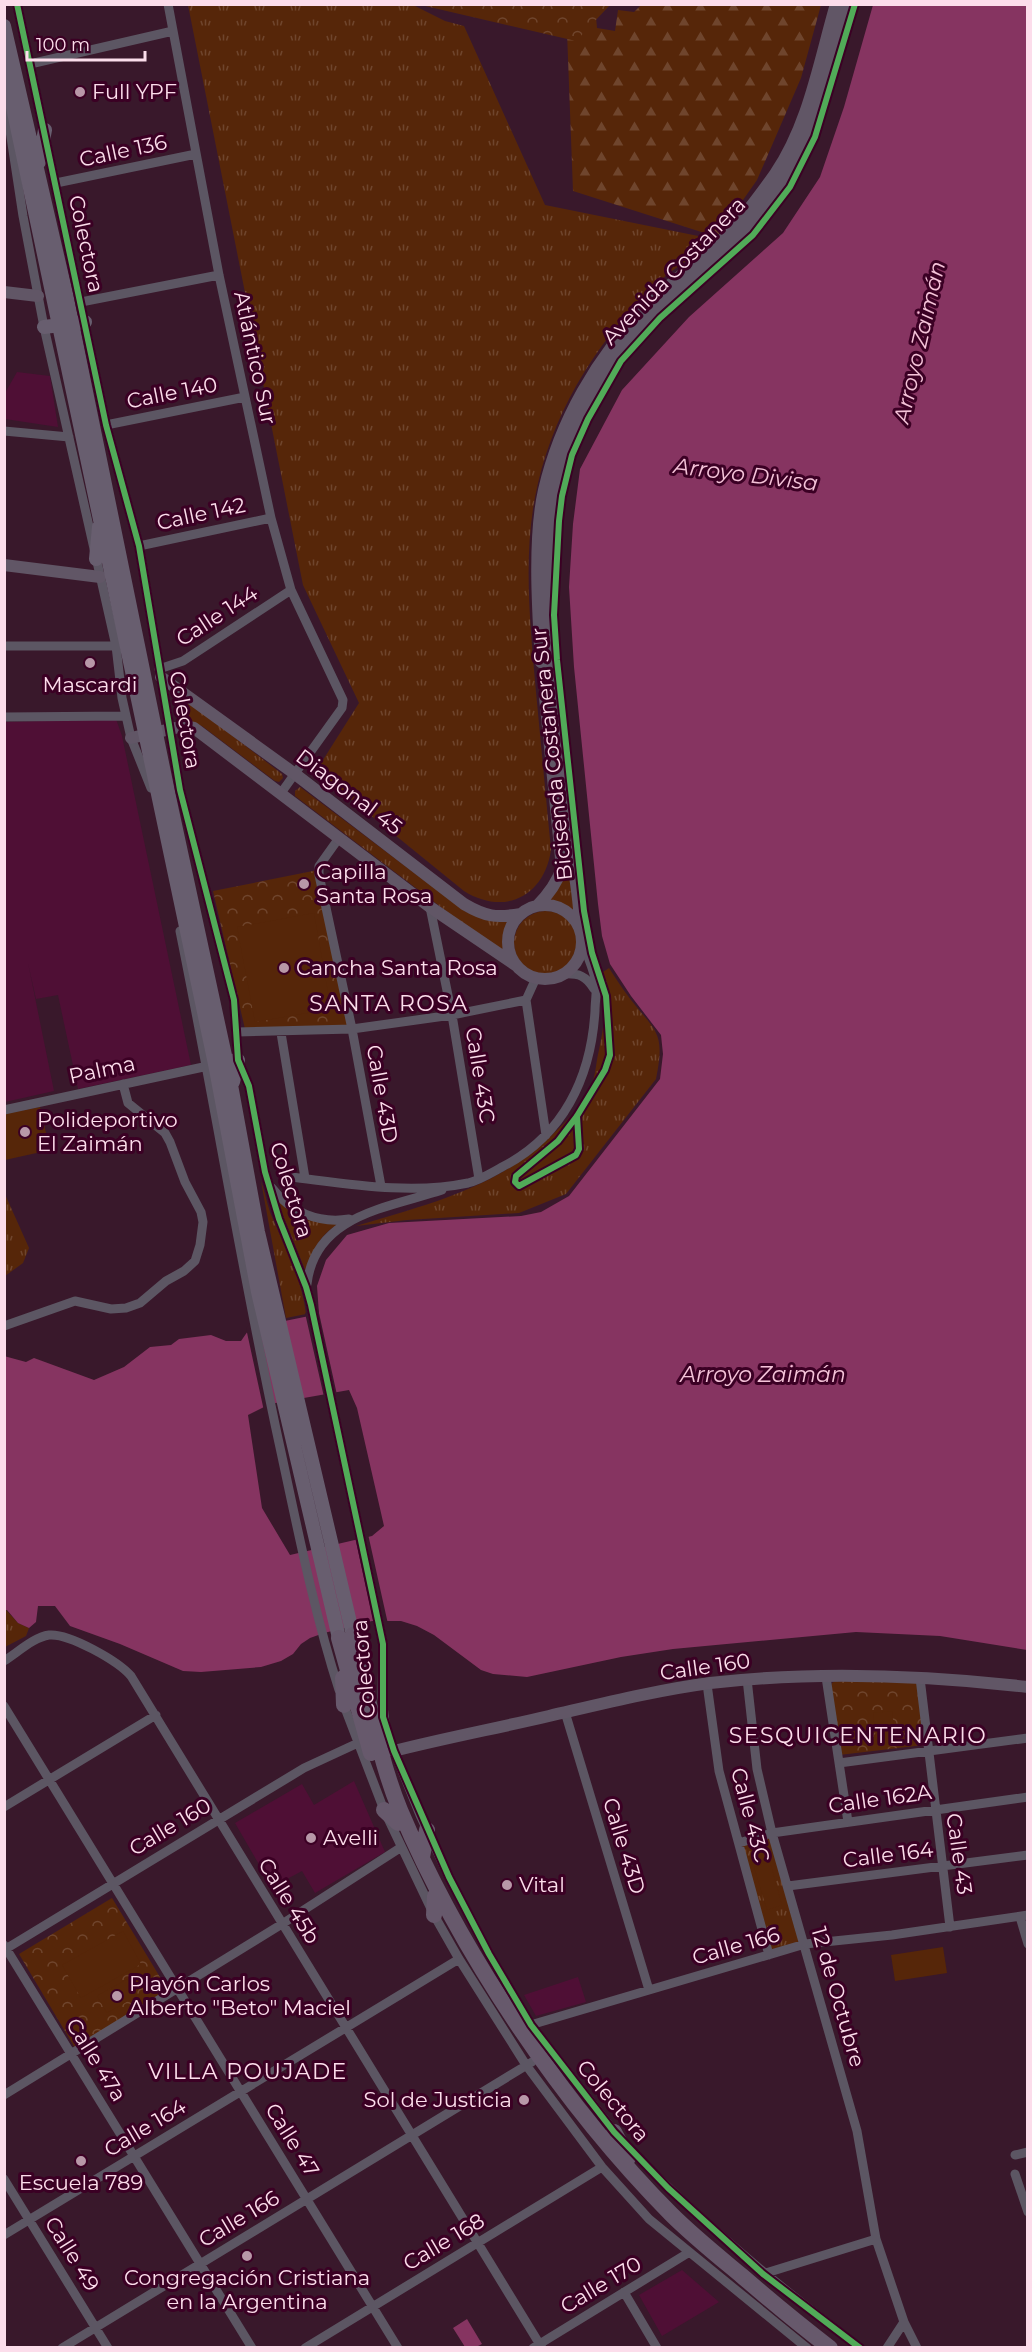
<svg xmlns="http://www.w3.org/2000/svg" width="1032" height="2352" viewBox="0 0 1032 2352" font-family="Montserrat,sans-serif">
<defs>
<pattern id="grass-tufts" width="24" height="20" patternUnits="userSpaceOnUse" patternTransform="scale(1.5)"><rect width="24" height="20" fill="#562609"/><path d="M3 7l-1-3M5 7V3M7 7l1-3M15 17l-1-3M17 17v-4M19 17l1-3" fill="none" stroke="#6f452d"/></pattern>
<pattern id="forest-firs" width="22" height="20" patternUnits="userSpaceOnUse" patternTransform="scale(1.5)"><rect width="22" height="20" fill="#562609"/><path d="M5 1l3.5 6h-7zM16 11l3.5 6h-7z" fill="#6f452d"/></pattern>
<pattern id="park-crowns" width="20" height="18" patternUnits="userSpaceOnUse" patternTransform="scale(1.5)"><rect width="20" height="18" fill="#562609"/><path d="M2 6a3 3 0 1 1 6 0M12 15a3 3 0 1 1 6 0" fill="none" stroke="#6f452d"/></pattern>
</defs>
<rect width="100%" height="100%" fill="#39182b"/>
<path fill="#4f0f35" d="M17 372 50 376 58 427 5 419V393Z
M116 719 122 736 191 1065 78 1089 58 995 36 999 28 963 54 1091 5 1102 4 722Z
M354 1781 385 1852 315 1893 302 1871 272 1887 235 1823 302 1784 314 1805Z
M578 1977 586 2002 536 2016 524 1995Z
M682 2270 719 2302 662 2336 639 2295Z"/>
<path fill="url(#grass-tufts)" d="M188 5H413L445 21 464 26 545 205 718 240C699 253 678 265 662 279 602 334 557 403 538 483 522 550 530 623 536 692 541 745 546 798 551 850 544 897 504 916 464 891L316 771 359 703 303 585Z
M173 690 282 774 283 778 279 782 275 781 202 726 190 722 182 724Z
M300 787 466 912 507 922 503 937 504 955 295 796V791Z
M566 856 575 911 561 903 548 901Z
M514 943a32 32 0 1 1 64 0a32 32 0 1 1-64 0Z
M609 968C615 977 621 987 628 996 655 1032 666 1030 656 1079L566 1194 519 1213 407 1220 356 1226C429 1204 499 1188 555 1132 569 1119 583 1104 591 1086 596 1075 596 1061 599 1050 604 1025 609 998 600 974Z
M261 1181C265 1192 267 1205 272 1217 285 1248 302 1279 306 1314L286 1318Z
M4 1192 29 1248 23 1263 5 1276Z
M276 1198C298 1220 313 1221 343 1222 321 1231 312 1251 306 1272Z
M5 1610H6L18 1623 29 1628 26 1636 5 1647Z
M770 1837 800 1943 771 1952 742 1845Z"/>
<path fill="url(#forest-firs)" d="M566 5 596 17 597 28 615 31 618 10 634 12 641 5H821L801 78 757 180 717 237 573 191Z"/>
<path fill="url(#park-crowns)" d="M421 5H610L576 41Z
M318 870 352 1026 245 1029 213 891Z
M837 1680 917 1683 924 1745 839 1755 830 1691 832 1683Z
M112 1898 169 1992 75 2048 19 1954Z"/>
<path fill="#562609" d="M314 913 331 1009 255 1022 237 927Z
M40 1107 50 1150 5 1160 4 1114Z
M892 1711 896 1746 877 1748 873 1713Z
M770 1862 782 1905 767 1910 754 1867Z
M123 1931 141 1964 81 1998 62 1965Z
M943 1947 947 1973 895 1981 891 1955Z
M127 1979 137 1996 107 2013 97 1996Z"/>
<path fill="#863461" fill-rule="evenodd" d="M873 5H1027V1650L940 1636 856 1632 673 1649 621 1657 527 1677 493 1674 481 1670 434 1635 417 1626 401 1621H372L324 1633 310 1638 301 1644 293 1654 281 1661 261 1667 201 1672 183 1671 120 1644 70 1626 55 1606H38L36 1622 29 1628 18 1623 7 1610H5L4 1356 26 1362 34 1358 94 1380 124 1367 150 1347 171 1345 179 1339 211 1335 226 1341H241L250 1328 319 1314 317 1286 326 1260 347 1235 389 1223 521 1216 541 1212 569 1196 660 1079 663 1054 661 1035 631 996 610 964 602 936 598 904 574 667 569 587 573 524 580 469 622 390 689 317 783 233 820 177 844 107ZM349 1390 357 1408 384 1526 372 1536 290 1555 262 1508 248 1415 270 1404Z
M467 2319 482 2344 476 2347H465L453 2328Z"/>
<path fill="#39182b" d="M315 1304H317L337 1395 324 1397 305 1313 316 1311Z
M258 1323 271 1407 264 1411 246 1328 249 1325Z
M368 1534 388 1624H374L355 1537Z"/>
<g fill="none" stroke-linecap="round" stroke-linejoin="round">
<path stroke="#5c5663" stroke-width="9" d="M17 4 106 425 139 546 180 790 234 1000 238 1060 249 1086 265 1172 279 1219 306 1287 311 1305 383 1644 382 1697 386 1731 420 1815 449 1877 489 1954 531 2025 617 2135
M168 4 219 275 271 518 291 590 343 700 342 708 281 793
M30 64 173 31
M7 111 23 216 44 327 116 646 122 698 131 738 151 788
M56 183 196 154
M81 302 219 275
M106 425 245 397
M4 431 69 437
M139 546 271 518
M4 646H116
M159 669 183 661 291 590
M4 717 126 716
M339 838 319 866V875L352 1029 381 1186
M430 907 452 1015 479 1179
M180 931C215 1104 243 1279 281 1452 298 1531 314 1612 339 1690
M563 974C579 973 586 976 594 989
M526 1000 546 1135
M237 1032 352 1029 452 1015 526 1000 536 978
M281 1033 305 1178
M4 1110 208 1066
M291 1177C349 1184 411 1195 468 1183 480 1180 491 1173 502 1167 563 1136 591 1078 595 1011 595 1002 597 992 596 983 594 969 586 954 582 940
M272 1188C290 1212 319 1224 349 1219
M307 1284C315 1215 387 1208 442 1190
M4 1326 75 1301 111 1309 126 1308 140 1303 166 1281 184 1271 195 1261 200 1245 203 1222 201 1212 185 1182 170 1142 165 1133 128 1103 123 1084
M4 1661C17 1653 34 1637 49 1635 69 1633 118 1661 131 1676L542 2348
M826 1677 848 1822
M920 1678 950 1927
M747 1679 757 1769 772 1833 857 2131 876 2239 904 2322 917 2348
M707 1684 719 1771 769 1955
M343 1703 384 1810 434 1915 459 1959 526 2065 602 2167 649 2219 807 2348
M4 1706 398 2348
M565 1712 649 1990
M839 1763 1028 1738
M4 1807 156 1715
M739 1843 772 1833 1028 1797
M788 1886 1028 1855
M1020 1917 1028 1944
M4 1945 252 2348
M4 1950 304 1768 358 1743
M527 2026 805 1944 892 1935 1028 1915
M4 2095 282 1924 400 1848
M628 2147C700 2222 777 2285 860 2348
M1015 2155 1028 2152
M1015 2174 1028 2212
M4 2179 108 2348
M4 2235 459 1959
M763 2274 876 2239
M624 2292 657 2348
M62 2348 532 2062
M305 2348 602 2167
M533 2348 688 2253
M887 2348 904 2322"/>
<path stroke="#615666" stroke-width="12" d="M4 292 38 296
M4 565 100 577
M541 662C538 612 533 539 544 490 560 421 597 357 646 307 669 284 694 265 718 244 739 224 758 198 775 174 809 124 819 62 836 4
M161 677 295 774 464 904C486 917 496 918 521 914
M131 738 184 726 194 728 430 907 517 966
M508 942a37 37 0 1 1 74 0a37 37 0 1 1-74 0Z
M537 906C548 895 557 883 562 868L545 697
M580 928C580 898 573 867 569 837 558 742 543 646 549 551 550 532 550 513 553 494 569 416 616 349 673 296 712 260 754 227 783 182 818 129 830 64 848 4
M394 1751C445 1738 498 1728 549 1716 601 1704 657 1690 710 1683 815 1671 922 1675 1028 1687"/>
<path stroke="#685e6f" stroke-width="14" d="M4 26 66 294 169 797 229 1074 258 1232 353 1635
M4 65 215 1064 258 1292 339 1638
M39 162 45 130
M44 327 85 322
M96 559 99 527
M217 1064 238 1060 233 1082"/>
<path stroke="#67596c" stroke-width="16" d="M353 1635C368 1693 377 1754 400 1810 460 1952 562 2104 671 2214 693 2236 718 2256 742 2276 771 2301 800 2325 830 2348
M339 1638 371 1753
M343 1678 344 1705
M384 1810 398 1823
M422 1857 427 1830
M434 1915 435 1896
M614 2132 628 2158"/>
<defs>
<path id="cycleway" d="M17 4 106 425 139 546 180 790 234 1000 238 1060 249 1086 265 1172 279 1219 306 1287 311 1305 383 1644V1717L394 1751 449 1877 489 1954 531 2025 614 2132 668 2188 763 2274 860 2348
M577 1116 579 1149 576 1155 519 1186 515 1182 516 1176 558 1141 577 1116 605 1070 610 1055 606 996 592 953 584 911 557 660 554 615 559 521 562 496 572 455 588 419 621 361 660 318 753 235 790 187 815 137 855 4"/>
</defs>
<use href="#cycleway" stroke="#3b0024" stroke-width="10"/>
<use href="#cycleway" stroke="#51ab58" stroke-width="6"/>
</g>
<g fill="#b898a8" stroke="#3b0024" stroke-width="2">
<circle cx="80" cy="92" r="6"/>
<circle cx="90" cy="663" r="6"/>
<circle cx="304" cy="884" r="6"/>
<circle cx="284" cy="968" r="6"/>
<circle cx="25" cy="1132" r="6"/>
<circle cx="311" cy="1838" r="6"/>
<circle cx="507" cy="1885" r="6"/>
<circle cx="117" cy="1996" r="6"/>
<circle cx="524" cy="2100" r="6"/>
<circle cx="81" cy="2161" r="6"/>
<circle cx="247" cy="2256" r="6"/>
</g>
<g text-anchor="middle" stroke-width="6" stroke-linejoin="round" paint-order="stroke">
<g font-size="21" fill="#fcddeb" stroke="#3b0024" text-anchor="start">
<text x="92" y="99">Full YPF</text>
<text x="90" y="692" text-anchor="middle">Mascardi</text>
<text x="316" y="879">Capilla<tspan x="316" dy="24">Santa Rosa</tspan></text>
<text x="296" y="975">Cancha Santa Rosa</text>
<text x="37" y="1127">Polideportivo<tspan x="37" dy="24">El Zaimán</tspan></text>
<text x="323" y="1845">Avelli</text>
<text x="519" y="1892">Vital</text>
<text x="129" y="1991">Playón Carlos<tspan x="129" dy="24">Alberto "Beto" Maciel</tspan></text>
<text x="512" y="2107" text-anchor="end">Sol de Justicia</text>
<text x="81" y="2190" text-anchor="middle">Escuela 789</text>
<text x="247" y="2285" text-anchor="middle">Congregación Cristiana<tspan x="247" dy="24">en la Argentina</tspan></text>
</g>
<g font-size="21" fill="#fcddeb" stroke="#3b0024">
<text transform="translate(123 151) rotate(-12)" y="7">Calle 136</text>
<text transform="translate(86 244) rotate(78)" y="7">Colectora</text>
<text transform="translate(674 271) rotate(-46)" y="7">Avenida Costanera</text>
<text transform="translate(255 358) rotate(78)" y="7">Atlántico Sur</text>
<text transform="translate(172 393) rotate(-11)" y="7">Calle 140</text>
<text transform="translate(201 514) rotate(-12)" y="7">Calle 142</text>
<text transform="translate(217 616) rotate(-33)" y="7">Calle 144</text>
<text transform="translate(185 720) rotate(80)" y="7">Colectora</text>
<text transform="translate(552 754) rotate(-96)" y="7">Bicisenda Costanera Sur</text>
<text transform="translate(349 792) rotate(37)" y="7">Diagonal 45</text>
<text transform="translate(102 1070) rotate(-12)" y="7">Palma</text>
<text transform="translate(480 1075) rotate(81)" y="7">Calle 43C</text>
<text transform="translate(382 1094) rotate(80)" y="7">Calle 43D</text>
<text transform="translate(291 1190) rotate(73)" y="7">Colectora</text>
<text transform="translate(705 1667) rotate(-8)" y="7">Calle 160</text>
<text transform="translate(364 1669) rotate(-95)" y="7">Colectora</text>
<text transform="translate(880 1799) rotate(-8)" y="7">Calle 162A</text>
<text transform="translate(750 1815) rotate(75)" y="7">Calle 43C</text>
<text transform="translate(170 1827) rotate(-31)" y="7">Calle 160</text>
<text transform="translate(624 1846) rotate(73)" y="7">Calle 43D</text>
<text transform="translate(959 1854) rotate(82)" y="7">Calle 43</text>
<text transform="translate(888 1855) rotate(-7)" y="7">Calle 164</text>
<text transform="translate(289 1901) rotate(58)" y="7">Calle 45b</text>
<text transform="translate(736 1946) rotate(-16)" y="7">Calle 166</text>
<text transform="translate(838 1997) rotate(74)" y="7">12 de Octubre</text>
<text transform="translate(96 2060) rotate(58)" y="7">Calle 47a</text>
<text transform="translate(613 2101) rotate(50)" y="7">Colectora</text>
<text transform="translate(145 2128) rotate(-31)" y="7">Calle 164</text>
<text transform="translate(292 2140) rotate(58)" y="7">Calle 47</text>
<text transform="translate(239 2219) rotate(-31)" y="7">Calle 166</text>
<text transform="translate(444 2242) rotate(-31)" y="7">Calle 168</text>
<text transform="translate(72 2254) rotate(58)" y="7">Calle 49</text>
<text transform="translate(601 2285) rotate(-31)" y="7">Calle 170</text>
</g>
<g font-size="22" font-style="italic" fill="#f5c3d9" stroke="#3b0024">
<text transform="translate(919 342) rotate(-77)" y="8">Arroyo Zaimán</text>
<text transform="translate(746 474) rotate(7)" y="8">Arroyo Divisa</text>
<text x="763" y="1382">Arroyo Zaimán</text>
</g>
<g font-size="22" letter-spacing="1.5" fill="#fcddeb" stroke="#3b0024">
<text x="389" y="1011">SANTA ROSA</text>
<text x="858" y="1743">SESQUICENTENARIO</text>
<text x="248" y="2079">VILLA POUJADE</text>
</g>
</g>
<rect width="1032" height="2352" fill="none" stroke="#fcddeb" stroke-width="12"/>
<path d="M27 51v9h118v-9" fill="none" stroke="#fcddeb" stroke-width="3"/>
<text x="36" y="51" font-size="18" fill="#fcddeb" stroke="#3b0024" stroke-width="4.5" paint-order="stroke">100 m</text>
</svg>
